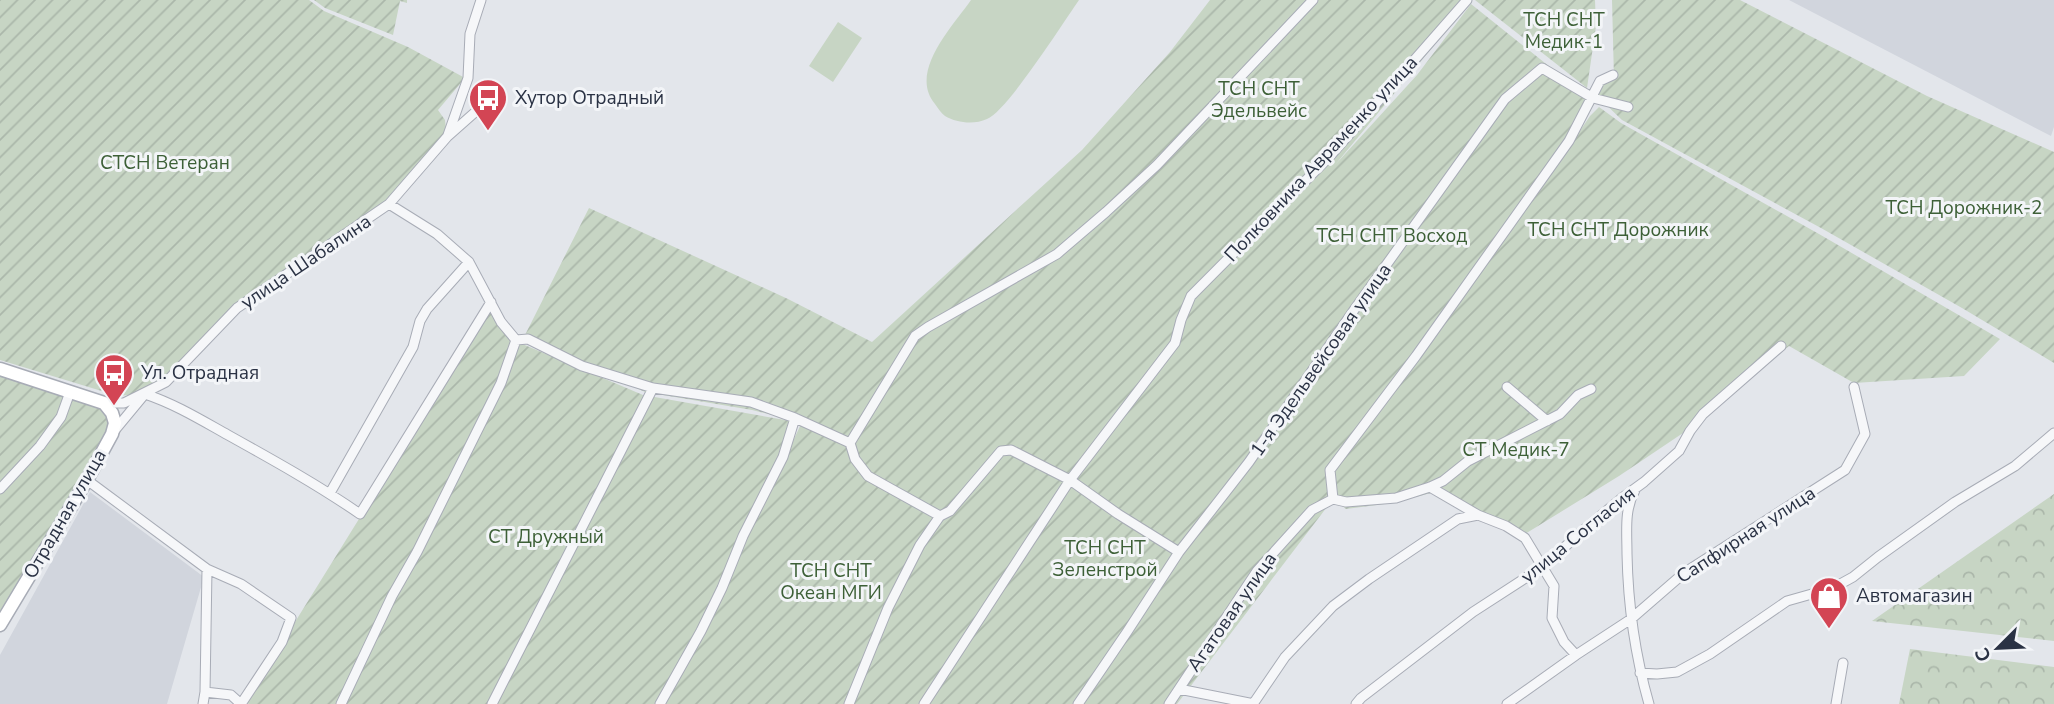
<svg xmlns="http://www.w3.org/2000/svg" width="2054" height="704" font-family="'Nunito Sans',sans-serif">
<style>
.built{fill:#d1d5dd}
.forest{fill:url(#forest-crowns)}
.park{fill:#c7d5c4}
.garden{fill:url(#garden-furrows)}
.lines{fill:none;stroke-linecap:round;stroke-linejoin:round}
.street-casing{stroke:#a8acb6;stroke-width:11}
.secondary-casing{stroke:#a8acb6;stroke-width:15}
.street{stroke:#f6f7f9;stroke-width:9}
.secondary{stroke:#fff;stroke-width:12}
.labels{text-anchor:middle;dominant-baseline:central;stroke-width:6;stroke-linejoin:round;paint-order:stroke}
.park-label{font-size:19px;fill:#3d6037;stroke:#f3f5f8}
.poi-label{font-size:19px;fill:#2a3244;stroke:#f3f5f8;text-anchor:start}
.street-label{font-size:19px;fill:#2a3244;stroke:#f3f5f8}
</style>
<defs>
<pattern id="forest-crowns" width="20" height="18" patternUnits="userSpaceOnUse" patternTransform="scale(1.75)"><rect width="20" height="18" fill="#c7d5c4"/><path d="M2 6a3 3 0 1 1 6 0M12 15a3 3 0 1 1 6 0" fill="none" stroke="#abb7aa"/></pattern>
<pattern id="garden-furrows" width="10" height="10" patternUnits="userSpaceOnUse" patternTransform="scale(1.75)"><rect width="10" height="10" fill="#c7d5c4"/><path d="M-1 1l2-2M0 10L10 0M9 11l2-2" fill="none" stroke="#abb7aa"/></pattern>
</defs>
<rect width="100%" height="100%" fill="#e3e6eb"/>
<!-- built -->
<path class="built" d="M1789,0H2054V127L2051,136Z
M90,492L204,577L167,704H0V655Z"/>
<!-- forest -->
<path class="forest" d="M2054,494V641L1872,621Z
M1910,649L2054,667V704H1899Z"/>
<!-- park -->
<path class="park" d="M971,0H1079C1063,23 1007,111 987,119C974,125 957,123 945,116C941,113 938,108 935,104C908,72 953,26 971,0Z
M838,22L862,38L833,82L809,66Z"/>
<!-- garden -->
<path class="garden" d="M0,0H309L324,11L408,47L465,78L438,110L445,120L447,139L389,207L241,309L147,393L118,396L0,360Z
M314,0H407V3L400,1L393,35L325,8Z
M1210,0H1468L1469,3L1335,165L1417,75L1471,4L1595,103L1402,378L1536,196L1590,116L1599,107L1621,123L1819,234L2000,339L1964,376L1854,383L1789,346L1683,433L1619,476L1525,534L1431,493L1392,503L1346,509L1333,499L1177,704H665L713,617L748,536L802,422L752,410L645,392L524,337L589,208L788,299L872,342L1082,150L1170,52Z
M1475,0H1595L1596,26L1587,88Z
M1612,0H1740L1927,96L2054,152V363L1962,308L1821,228L1622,120L1597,96L1603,82L1614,79Z
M490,308L520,343L643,395L791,421C757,520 706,612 657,704H249L247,703L295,622Z
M0,371L93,399L112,413V434L0,625Z"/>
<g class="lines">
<defs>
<path id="street" d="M448,135L468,78L470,34L481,0
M389,204L437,234L469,262L501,322L516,340L528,339L582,366L653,388L751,402L795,418L850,443L915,336L928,327L1057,254L1106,212L1157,165L1313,0
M1507,387L1547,421
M145,394C175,404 201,420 228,435C273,460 318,485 360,514L491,302
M104,403H124L166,382L237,308L389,204L447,137L482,106
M115,430L144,395
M850,443L855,459L868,476L940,516
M87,480L207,569L205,692L203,704
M1430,487L1478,515L1506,526L1525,538L1554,586L1552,618L1564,642L1576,655
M0,489L40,446L61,417L70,392
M1635,490C1624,510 1627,531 1627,554C1628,605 1635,655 1649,704
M330,493L413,347L420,321L427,309L469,262
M1333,499L1330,470L1416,356L1569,141L1600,81L1613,75
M1333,499L1346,502L1396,498L1430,487L1443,481L1468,461L1560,414L1578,395L1591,389
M207,569L241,584L291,618L282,642L241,704
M1640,673L1657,674L1677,672L1710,654L1787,601L1833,588L1853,577L1878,557L1955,502L2015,466L2054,433
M1179,689L1254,704
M205,692L231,695L241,704
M341,704L392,596L417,552L501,383L516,340
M492,704L653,388
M660,704L701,631L722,588L743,536L783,457L795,418
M849,704L888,608L920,545L940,516L950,511L1001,451L1011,450L1070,480L1118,514L1179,552
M924,704L1070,480L1175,343L1181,320L1191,296L1330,156L1467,0
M1078,704L1127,632L1179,552L1249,462L1354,310L1505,99L1542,68L1593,98L1628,107
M1169,704L1257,571L1312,510L1333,499
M1253,704L1285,657L1333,606L1369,579L1458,519L1478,515
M1356,704L1361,698L1473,612L1544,566L1581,532L1622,498L1644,482L1679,451L1690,431L1703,414L1781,346
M1507,704L1576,655L1631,619L1684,573L1845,470L1865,434L1854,387
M1836,704L1843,663"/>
<path id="secondary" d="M0,369L104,403L112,413L115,423L112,434L87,480L0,625"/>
</defs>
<!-- street casing -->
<use href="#street" class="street-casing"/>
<!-- secondary casing -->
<use href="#secondary" class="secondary-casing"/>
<!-- street -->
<use href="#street" class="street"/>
<!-- secondary -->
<use href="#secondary" class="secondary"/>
</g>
<!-- icons -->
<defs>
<symbol id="bus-pin" viewBox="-11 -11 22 30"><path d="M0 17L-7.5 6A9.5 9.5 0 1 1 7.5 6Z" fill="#d34554" stroke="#f3f5f8"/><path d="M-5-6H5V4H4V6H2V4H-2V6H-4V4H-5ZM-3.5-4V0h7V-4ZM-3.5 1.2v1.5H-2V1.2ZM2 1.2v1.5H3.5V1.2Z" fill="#fff"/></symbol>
<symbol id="shop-pin" viewBox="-11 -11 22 30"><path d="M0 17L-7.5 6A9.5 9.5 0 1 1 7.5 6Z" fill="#d34554" stroke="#f3f5f8"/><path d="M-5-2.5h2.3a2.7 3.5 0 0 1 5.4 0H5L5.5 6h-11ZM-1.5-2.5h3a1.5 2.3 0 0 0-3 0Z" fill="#fff"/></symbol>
</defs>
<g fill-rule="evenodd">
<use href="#bus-pin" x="466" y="76" width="44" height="60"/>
<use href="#bus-pin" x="92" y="351" width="44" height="60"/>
<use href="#shop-pin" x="1807" y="574" width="44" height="60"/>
</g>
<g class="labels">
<!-- park labels -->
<g class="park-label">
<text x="1564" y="20">ТСН СНТ<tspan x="1564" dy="22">Медик-1</tspan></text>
<text x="1259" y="89">ТСН СНТ<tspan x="1259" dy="22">Эдельвейс</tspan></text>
<text x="165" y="163">СТСН Ветеран</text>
<text x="1964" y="208">ТСН Дорожник-2</text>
<text x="1618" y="230">ТСН СНТ Дорожник</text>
<text x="1392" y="236">ТСН СНТ Восход</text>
<text x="1516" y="450">СТ Медик-7</text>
<text x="546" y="537">СТ Дружный</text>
<text x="1105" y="548">ТСН СНТ<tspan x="1105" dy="22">Зеленстрой</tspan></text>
<text x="831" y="571">ТСН СНТ<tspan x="831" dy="22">Океан МГИ</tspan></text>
</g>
<!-- poi labels -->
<g class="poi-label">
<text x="515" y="98">Хутор Отрадный</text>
<text x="141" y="373">Ул. Отрадная</text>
<text x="1856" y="596">Автомагазин</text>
</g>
<!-- street labels -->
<g class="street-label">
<text transform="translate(1321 159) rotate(-47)">Полковника Авраменко улица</text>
<text transform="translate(306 262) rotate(-34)">улица Шабалина</text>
<text transform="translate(1321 360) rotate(-55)">1-я Эдельвейсовая улица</text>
<text transform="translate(65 514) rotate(-60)">Отрадная улица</text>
<text transform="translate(1578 535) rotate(-39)">улица Согласия</text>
<text transform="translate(1746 535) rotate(-33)">Сапфирная улица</text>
<text transform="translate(1232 612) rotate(-55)">Агатовая улица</text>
</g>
</g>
<!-- north arrow -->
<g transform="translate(1998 648) rotate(246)" stroke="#f3f5f8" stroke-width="5" paint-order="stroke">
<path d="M0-5L12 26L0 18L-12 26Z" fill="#2a3244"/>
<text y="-10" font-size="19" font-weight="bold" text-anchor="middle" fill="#2a3244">С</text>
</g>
</svg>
